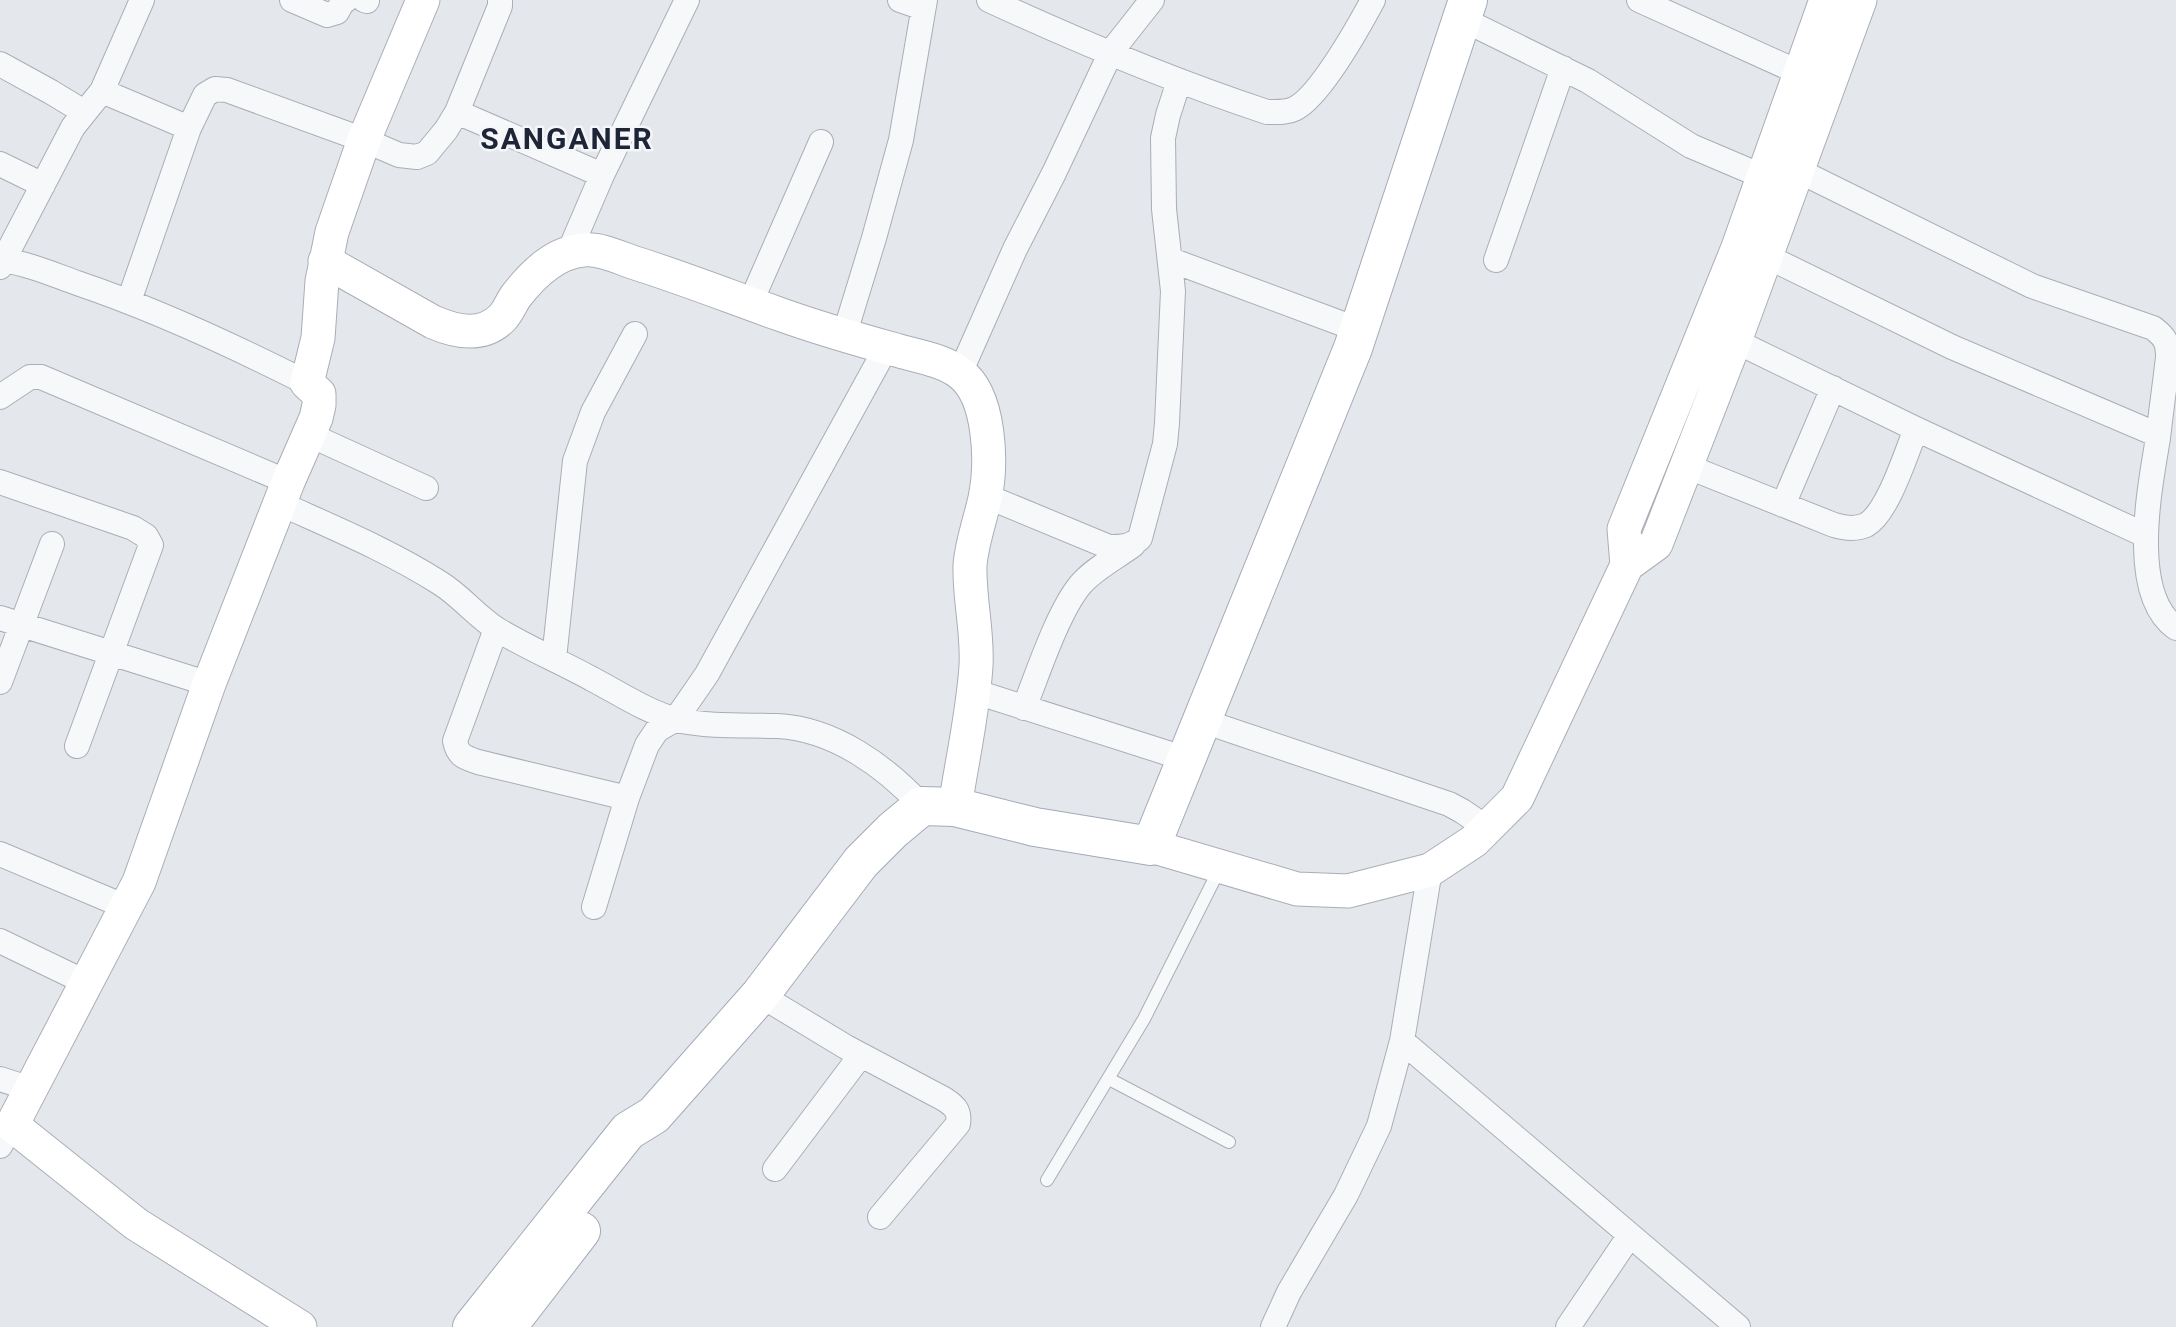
<svg xmlns="http://www.w3.org/2000/svg" width="2176" height="1327" font-family="Roboto,sans-serif">
<style>
.lines{fill:none;stroke-linecap:round;stroke-linejoin:round}
.lane-casing{stroke:#a9aeb7;stroke-width:14}
.street-casing{stroke:#a9aeb7;stroke-width:26}
.secondary-casing{stroke:#a9aeb7;stroke-width:35}
.primary-casing{stroke:#a3abb8;stroke-width:40}
.lane{stroke:#f7f8fa;stroke-width:12}
.street{stroke:#f7f8fa;stroke-width:24}
.secondary{stroke:#fff;stroke-width:33}
.primary{stroke:#fff;stroke-width:38}
.labels{text-anchor:middle;dominant-baseline:central;stroke-width:5;stroke-linejoin:round;paint-order:stroke}
.district-label{font-size:30px;font-weight:bold;letter-spacing:2px;fill:#1d2536;stroke:#f4f6f9}
</style>
<rect width="100%" height="100%" fill="#e4e7ec"/>
<g class="lines">
<defs>
<path id="lane" d="M1109,1079L1229,1142
M1047,1180L1144,1019L1220,868"/>
<path id="street" d="M292,0L327,15L337,12L342,3L346,0
M364,0L367,1
M900,0L923,8
M989,0C1080,42 1173,81 1267,112C1276,112 1286,113 1294,109C1319,98 1359,26 1373,0
M1639,0L1800,73
M1462,19L1588,81L1691,146L1764,177
M0,64L51,92L84,112
M102,91L189,128
M457,112L602,175
M0,164L43,185
M1797,170L2032,286L2153,328C2165,337 2168,342 2168,357C2165,384 2161,411 2158,438C2150,487 2128,594 2176,628
M569,252L602,175L687,0
M1766,256L1952,347L2158,435
M0,260C27,263 52,274 77,283C157,310 232,345 307,383
M1171,260L1359,330
M1496,260L1563,68
M0,267L73,127L102,91L142,0
M129,301L189,128L205,95L215,89L227,90L364,140L399,155L417,157L427,153L446,130L457,112L500,6V0
M750,304L821,142
M844,336L874,238L901,140L925,0
M1735,341L1916,429L2145,535
M960,373L1015,249L1054,173L1111,52L1152,0
M0,397L30,377H41L288,482
M310,435L426,488
M1686,466L1834,525C1844,528 1855,530 1866,525C1888,513 1906,453 1916,429
M0,482L133,528L146,536L151,545L77,746
M986,496L1109,547C1121,547 1131,547 1140,538L1165,444L1167,423L1173,291L1164,209L1163,138L1168,115L1179,81
M279,503C334,528 390,551 440,583C461,596 477,617 498,630C528,648 561,662 592,679C619,693 647,712 677,720C710,727 744,725 778,726C834,729 885,766 922,806
M1783,505L1833,388
M0,618L209,684
M496,629L455,741C458,756 464,757 478,762L627,798
M554,659L575,461L593,412L635,334
M0,682L52,544
M973,691L1186,759
M1024,708C1038,673 1058,611 1081,584C1095,568 1117,557 1133,545
M1203,721L1449,804L1462,811L1487,828
M0,854L126,907
M594,907L627,798L647,745L657,730L676,719L707,674L886,348
M0,941L87,983
M760,995L846,1047L944,1099C955,1106 960,1111 958,1124L880,1217
M1402,1041L1738,1327
M0,1079L31,1089
M0,1146L12,1125
M775,1169L861,1055
M1273,1327L1289,1292L1346,1195L1379,1126L1402,1041L1430,870
M1568,1327L1630,1235"/>
<path id="secondary" d="M325,261L433,322C456,332 482,338 502,318C508,312 511,303 516,296C533,274 555,252 584,250C600,248 620,258 635,263C683,278 731,297 779,314C818,328 856,339 896,350C916,356 943,360 960,373C991,396 992,464 985,498C980,521 972,542 970,565C969,599 978,632 976,666C973,713 962,760 955,807
M1627,565L1624,529L1737,250L1826,0
M1151,846L1297,889L1348,891L1430,870L1474,841L1517,798L1627,565L1656,544L1735,341L1860,0
M300,1327L136,1224L12,1125L139,882L209,684L288,482L316,418L319,405V394L307,383L318,338L322,281L332,232L364,140L423,0"/>
<path id="primary" d="M472,1327L628,1131L654,1115L760,995L861,862L893,830L922,806L955,807L1035,827L1151,846L1353,348L1468,0
M507,1327L581,1231"/>
</defs>
<!-- lane casing -->
<use href="#lane" class="lane-casing"/>
<!-- street casing -->
<use href="#street" class="street-casing"/>
<!-- secondary casing -->
<use href="#secondary" class="secondary-casing"/>
<!-- primary casing -->
<use href="#primary" class="primary-casing"/>
<!-- lane -->
<use href="#lane" class="lane"/>
<!-- street -->
<use href="#street" class="street"/>
<!-- secondary -->
<use href="#secondary" class="secondary"/>
<!-- primary -->
<use href="#primary" class="primary"/>
</g>
<g class="labels">
<!-- district labels -->
<g class="district-label">
<text x="567" y="138">SANGANER</text>
</g>
</g>
</svg>
